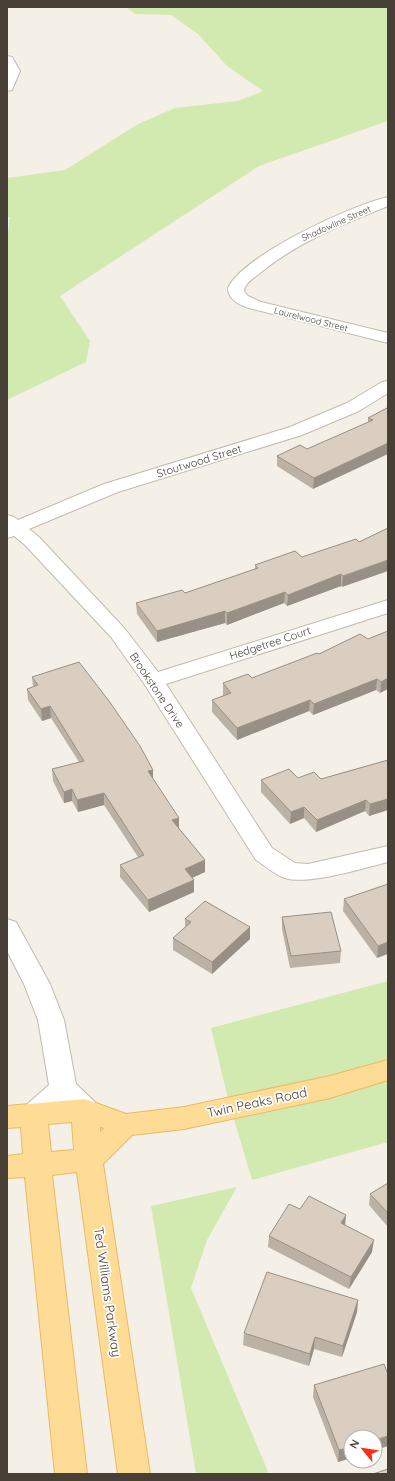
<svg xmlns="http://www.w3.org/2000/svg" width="395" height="1481" font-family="Quicksand,sans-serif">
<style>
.green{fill:#d2eaaf}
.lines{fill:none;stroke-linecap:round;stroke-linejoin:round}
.minor-casing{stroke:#c3baac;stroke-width:2}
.major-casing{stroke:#e8ba61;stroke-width:2}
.minor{fill:#fff;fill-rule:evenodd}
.major{fill:#ffdc96;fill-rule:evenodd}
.wall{fill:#bbb1a4}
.shaded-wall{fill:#989086}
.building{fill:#d9cebf;stroke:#989086}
.labels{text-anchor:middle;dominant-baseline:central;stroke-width:3.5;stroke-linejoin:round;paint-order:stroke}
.far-street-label{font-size:9px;fill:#484036;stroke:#fff}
.street-label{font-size:11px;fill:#484036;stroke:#fff}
.near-street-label{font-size:13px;fill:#484036;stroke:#fff}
</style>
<rect width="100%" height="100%" fill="#f4f0e7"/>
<!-- green -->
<path class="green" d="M126,7H388V121L259,166L60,296L90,341L86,362L7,400V241L10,217H7V178L65,170L138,124L175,108L238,101L263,91L227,66L198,34L171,15L135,14Z
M388,981V1142L252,1180L228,1099L211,1028Z
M237,1187L207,1240L191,1288L269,1474H196L151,1206Z"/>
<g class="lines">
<defs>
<path id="minor" d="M7,56L12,57L20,71L12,90L7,91Z
M388,197V206C343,224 298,242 260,273C254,278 245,283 244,291L248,296L261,302L388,333V343L249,308C240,305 228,300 228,288C243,255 352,205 388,197Z
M388,381V393L359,411L302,435L118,492L29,529L39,537L125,629L158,672L388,600V613L166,684L272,848L295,863L308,864L388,846V862C363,868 304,887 282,877C273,873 264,865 256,860L145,685L111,637L25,545L14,536L7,538V515L14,517L18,520L104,484L290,427L347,403L382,382Z
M7,919L16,922L50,984L64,1020L76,1084L95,1102L98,1110L95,1118C78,1123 74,1116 63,1105L44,1123L34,1126L24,1123L20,1115L24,1107L49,1085L38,1020L24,984L7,951Z"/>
<path id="major" d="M388,1060V1080L330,1098L184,1129L132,1135L103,1164L150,1474H118L77,1172L52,1175L87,1474H55L25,1177L7,1178V1156L23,1154L21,1127L7,1128V1106L85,1099L126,1114L184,1107L330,1076ZM72,1122L74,1150L51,1152L48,1124ZM100,1127L104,1128L100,1132Z"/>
</defs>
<!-- minor casing -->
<use href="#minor" class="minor-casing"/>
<!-- major casing -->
<use href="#major" class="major-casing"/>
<!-- minor -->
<use href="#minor" class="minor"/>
<!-- major -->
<use href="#major" class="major"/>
</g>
<!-- wall -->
<path class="wall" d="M387,408L313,489L277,466V456L307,449L368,423V418Z
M356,539L342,587L341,586L287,606L284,603L227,625L225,623L157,642L137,614L136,603L185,593L255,569V565L302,557Z
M388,631L380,693L376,690L313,715L309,711L237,740L212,712V700L223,696V683L252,678L319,654L368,639Z
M32,677L153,770V779L179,829L205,860V872L192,878L194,880V892L149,912L120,877V865L138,857L104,805L78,812L72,801L64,803L53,781L52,769L79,762L51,718L42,721L28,700L27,689L33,687Z
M388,760V810L369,816L365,811L316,832L304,818L290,824L261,792V780L298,778L321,779Z
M388,884L377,958L343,911L344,899Z
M282,917L341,951L340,963L290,968L282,929Z
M185,919L250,927V939L212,974L173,950V938L185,927Z
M388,1183V1227L369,1205L370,1194Z
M300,1209L345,1226L372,1252L349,1289L268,1247L269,1236Z
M358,1300L357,1312L342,1357L314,1349L309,1366L243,1345L244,1333Z
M314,1385L388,1446L375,1450V1437H351V1458L338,1462L313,1397Z"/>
<!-- shaded-wall -->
<path class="shaded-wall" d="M388,443V454L313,489L314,478Z
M388,560V571L342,587L343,576Z
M341,574V586L287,606L288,595Z
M285,592L284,603L227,625V613Z
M225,611V623L157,642V631Z
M388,678V689L380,693L381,682Z
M377,679L376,690L313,715L314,704Z
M310,700L309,711L237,740V728Z
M50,706L51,718L42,721L41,709Z
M153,770V782L148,771Z
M72,789V801L64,803V792Z
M104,793V805L78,812L77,800Z
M388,799V810L369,816L370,804Z
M366,800L365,811L316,832L317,820Z
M304,807V818L290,824L291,812Z
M179,818V829L172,820Z
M205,860V872L185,881V869Z
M194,880V892L149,912L148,900Z
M250,927V939L212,974V962Z
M388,942V954L377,958L378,946Z
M346,1215L345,1227L341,1223Z
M374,1240L372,1252L349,1289L351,1277Z
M358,1300L357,1312L342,1357L343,1346Z
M315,1337L314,1349L309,1366L310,1354Z
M388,1436V1446L375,1450V1440Z
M351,1447V1458L338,1462L339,1450Z"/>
<!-- building -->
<path class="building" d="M387,408H388V443L314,478L277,456L300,445L307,449L373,420L368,418Z
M388,528V560L343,576L341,574L288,595L285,592L227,613L225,611L157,631L136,603L182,590L185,593L258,568L255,565L295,551L302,557L356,539L359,542Z
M388,631V678L381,682L377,679L314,704L310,700L237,728L212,700L231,693L223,683L248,674L252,678L317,653L319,654L360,634L368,639Z
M79,662L109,701L140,746L153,770L148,771L179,818L172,820L205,860L185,869L194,880L148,900L120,865L144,855L104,793L77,800L72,789L64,792L52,769L84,761L50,706L41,709L27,689L38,685L32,677Z
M388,760V799L370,804L366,800L317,820L304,807L291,812L261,780L289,769L298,778L314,772L321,779Z
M388,884V942L378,946L344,899Z
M205,901L250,927L212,962L173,938L191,922L185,919Z
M331,912L341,951L291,956L282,917Z
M388,1183V1213L370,1194Z
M309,1196L346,1215L341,1223L374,1240L351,1277L269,1236L289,1204L300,1209Z
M267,1272L358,1300L343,1346L315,1337L310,1354L244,1333Z
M384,1364L388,1374V1436L375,1440V1437H351V1447L339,1450L314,1385Z
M388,1469V1474H373Z"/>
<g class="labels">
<!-- far-street labels -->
<g class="far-street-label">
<text transform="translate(336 223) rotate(-24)">Shadowline Street</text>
<text transform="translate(311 319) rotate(14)">Laurelwood Street</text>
</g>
<!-- street labels -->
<g class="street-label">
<text transform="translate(199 461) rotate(-17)">Stoutwood Street</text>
<text transform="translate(270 643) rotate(-18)">Hedgetree Court</text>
<text transform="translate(157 690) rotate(56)">Brookstone Drive</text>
</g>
<!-- near-street labels -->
<g class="near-street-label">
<text transform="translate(257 1102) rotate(-12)">Twin Peaks Road</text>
<text transform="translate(108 1292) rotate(82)">Ted Williams Parkway</text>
</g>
</g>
<!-- border -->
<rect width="395" height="1481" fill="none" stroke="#484036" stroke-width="16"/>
<!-- north arrow -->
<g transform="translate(363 1449) rotate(300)"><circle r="19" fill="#ffffff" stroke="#b6b3af"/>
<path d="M0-3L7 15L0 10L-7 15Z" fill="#ff2c14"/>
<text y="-6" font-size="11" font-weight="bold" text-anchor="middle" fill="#484036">N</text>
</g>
</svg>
